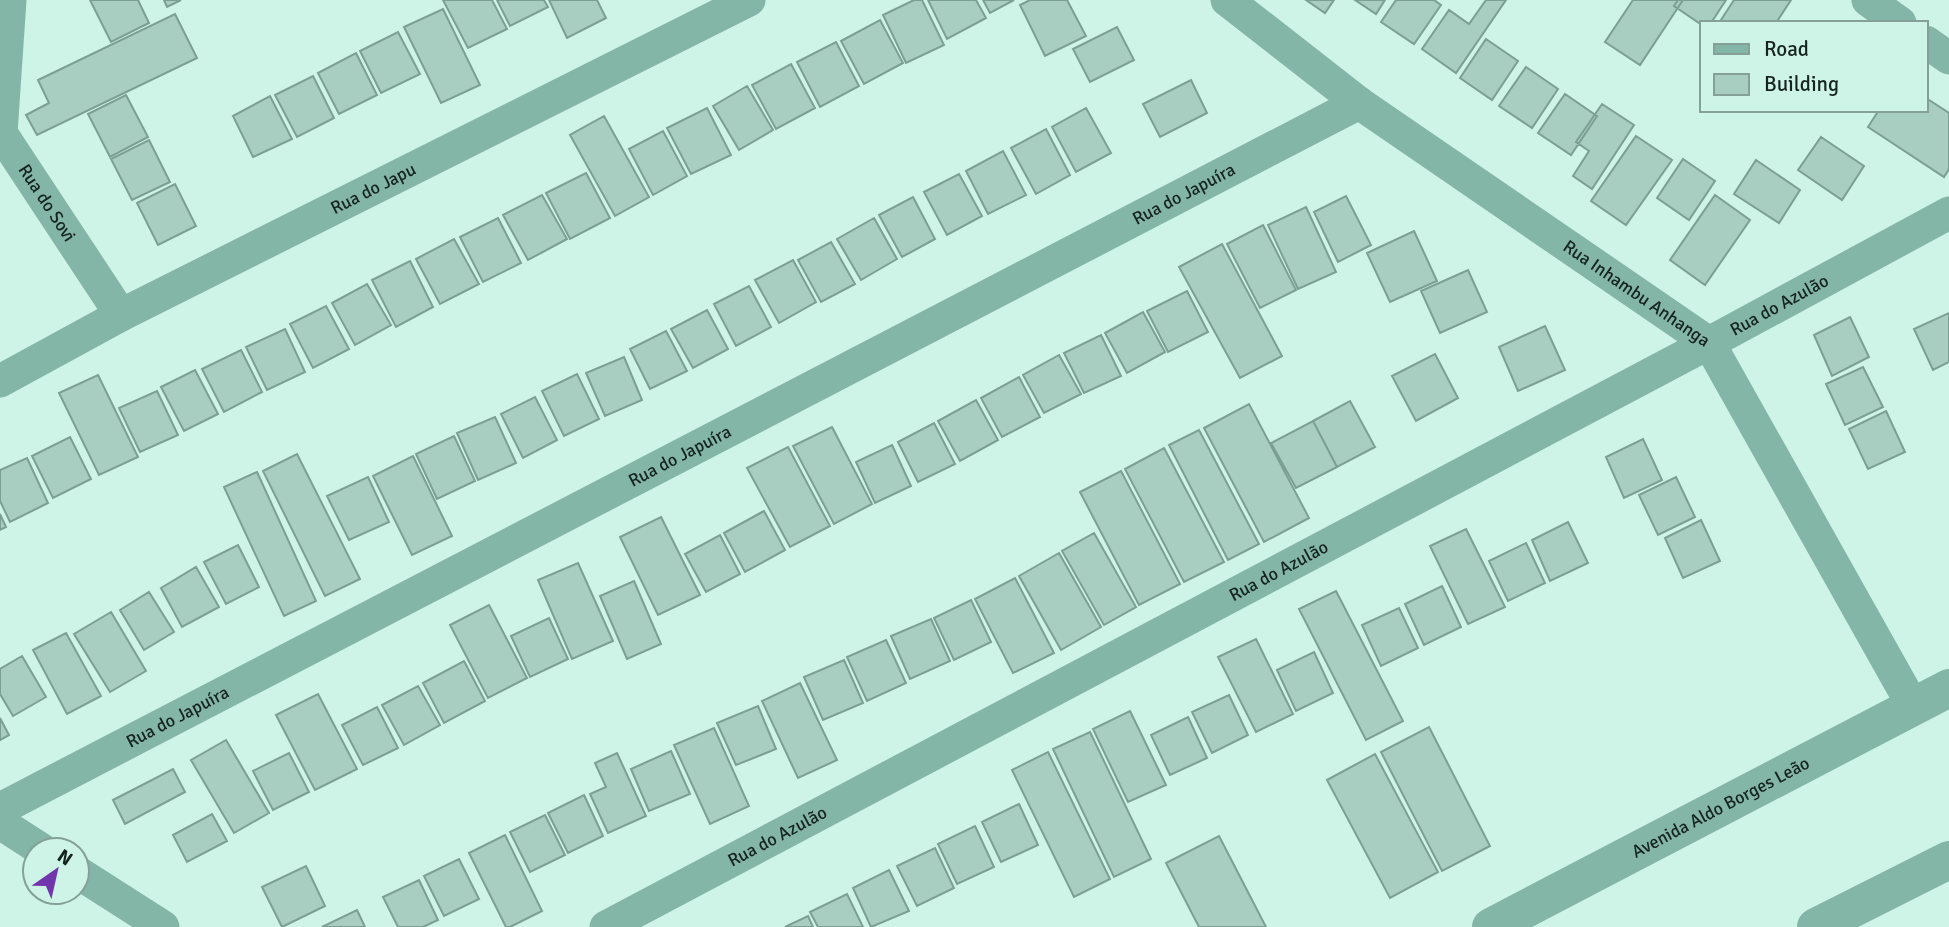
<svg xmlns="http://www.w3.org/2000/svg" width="1949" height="927" font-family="Signika,sans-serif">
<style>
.building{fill:#a8cdc1;stroke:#7c9f94;stroke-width:2}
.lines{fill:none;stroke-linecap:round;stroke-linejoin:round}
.minor{stroke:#84b6a7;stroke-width:33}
.tertiary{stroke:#84b6a7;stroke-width:38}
.labels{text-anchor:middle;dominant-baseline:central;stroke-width:5;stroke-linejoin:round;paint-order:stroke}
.street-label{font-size:18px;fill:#162420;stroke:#cef3e7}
</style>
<rect width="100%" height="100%" fill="#cef3e7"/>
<!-- building -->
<path class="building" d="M90,0H138L149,23L111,42Z
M164,0H181L167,7Z
M443,0H492L507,29L468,48Z
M497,0H544L548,7L510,26Z
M549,0H597L606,18L567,38Z
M914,0H922L944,45L906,63L883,15Z
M928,0H976L986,18L947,39Z
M983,0H1014L990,13Z
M1030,0H1067L1086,36L1045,56L1020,5Z
M1306,0H1334L1325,13Z
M1355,0H1385L1376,14Z
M1396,0H1434L1441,5L1414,44L1381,22Z
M1486,0H1506L1456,73L1422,49L1449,10L1469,24Z
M1633,0H1683L1640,65L1605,42Z
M1678,0H1726L1711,23H1702V25L1674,6Z
M1734,0H1791L1776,23H1719Z
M443,9L480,85L441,103L404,27Z
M175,14L197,58L37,135L26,115L49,103L38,80Z
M880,20L903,63L864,84L841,41Z
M1117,27L1134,60L1090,82L1073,49Z
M398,32L420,74L381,93L360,51Z
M1486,39L1518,61L1492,100L1460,78Z
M836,42L859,86L820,107L797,62Z
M356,53L377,95L339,114L318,73Z
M791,64L815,108L776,129L752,85Z
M1526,67L1558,89L1532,128L1499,106Z
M313,76L334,118L297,137L275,95Z
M1191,80L1207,113L1160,137L1143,104Z
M747,86L773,130L739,150L713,106Z
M1565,94L1597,116L1571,155L1538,133Z
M126,95L148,137L110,157L88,114Z
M270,96L292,139L253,157L233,116Z
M1926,98L1949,113V169L1944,177L1868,127L1879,110H1926Z
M1602,104L1634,125L1592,189L1573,176L1589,151L1576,142Z
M707,108L731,155L691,174L667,128Z
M1086,108L1111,153L1076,172L1052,127Z
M604,116L649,197L615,216L570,135Z
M1046,129L1070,175L1036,194L1011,148Z
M663,131L687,176L653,195L629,149Z
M1636,136L1672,160L1626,225L1591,201Z
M1821,137L1864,166L1842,200L1798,170Z
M149,140L170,182L132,200L111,159Z
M1003,151L1026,195L988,214L966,171Z
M1683,159L1715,181L1689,220L1657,198Z
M1756,160L1800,190L1779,223L1734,194Z
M586,173L610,218L570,239L546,193Z
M959,174L982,216L947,235L924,192Z
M175,184L196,226L158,245L137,203Z
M542,195L567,239L528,260L503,215Z
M1715,195L1750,220L1705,285L1670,260Z
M1346,196L1371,245L1338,262L1314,212Z
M913,197L935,239L902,257L879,215Z
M1306,207L1336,272L1298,289L1268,225Z
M498,218L521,263L483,282L460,237Z
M874,218L897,259L861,280L837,239Z
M1263,225L1296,290L1260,308L1227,244Z
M1414,231L1437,281L1390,302L1367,253Z
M454,239L479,284L440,304L416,259Z
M831,242L855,284L821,302L798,260Z
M1222,244L1282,356L1240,378L1179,267Z
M793,260L816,302L779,323L755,280Z
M410,261L433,307L396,327L372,280Z
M1468,270L1487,312L1440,333L1421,291Z
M367,284L391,325L355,345L332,303Z
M749,286L771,327L736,346L714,304Z
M1187,291L1208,332L1168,352L1147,311Z
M326,306L349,349L313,368L290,324Z
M707,310L728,349L693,368L671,329Z
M1143,312L1165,352L1127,373L1105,333Z
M1949,313V362L1933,370L1914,329Z
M1850,317L1869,357L1832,376L1814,335Z
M1545,326L1565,370L1518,391L1499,347Z
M285,329L305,372L267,390L246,347Z
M666,331L687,371L650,389L630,349Z
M1101,335L1121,376L1084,393L1064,353Z
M241,350L262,392L224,412L202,369Z
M1435,354L1458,398L1416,421L1392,376Z
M1059,355L1081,394L1044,413L1023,375Z
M624,357L642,400L605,416L586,373Z
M1863,367L1883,407L1845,425L1826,384Z
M195,370L218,414L184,431L161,387Z
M577,374L599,419L564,436L542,391Z
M98,375L138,457L99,475L59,393Z
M1019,377L1040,417L1002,437L981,398Z
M157,391L178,435L140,452L119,408Z
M535,397L557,440L523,458L501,414Z
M976,400L998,440L960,461L938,421Z
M1350,401L1375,447L1337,467L1313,421Z
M1249,404L1309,518L1264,542L1204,428Z
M1886,411L1905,452L1868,469L1849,429Z
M495,417L516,463L478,480L457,433Z
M1313,421L1337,467L1296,488L1271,443Z
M934,423L955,464L918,482L898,442Z
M832,427L872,504L834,524L793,446Z
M1199,430L1259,544L1228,560L1169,445Z
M454,436L475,481L437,499L416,454Z
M70,437L91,479L53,498L32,456Z
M1643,439L1662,480L1624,498L1606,457Z
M892,445L911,486L875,503L856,462Z
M788,447L830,526L790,547L747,468Z
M1164,448L1224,562L1184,582L1125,469Z
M297,454L360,579L325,596L263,471Z
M413,456L452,536L412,555L373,476Z
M27,458L48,503L10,522L0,501V470Z
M1121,471L1180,584L1139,605L1080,492Z
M257,472L316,601L284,616L224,487Z
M368,477L389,522L349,540L327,496Z
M1676,477L1695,517L1658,535L1639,495Z
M764,511L785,550L745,572L724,533Z
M0,514L6,527L0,530Z
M661,517L700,595L658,615L620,537Z
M1701,520L1720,561L1683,578L1665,538Z
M1568,522L1588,563L1550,581L1532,540Z
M1466,529L1505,607L1468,624L1430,546Z
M1094,533L1136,607L1104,625L1062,551Z
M720,535L740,574L706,592L685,554Z
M1526,543L1545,583L1508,601L1489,561Z
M238,545L259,587L226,604L204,562Z
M1059,553L1101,627L1061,650L1019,576Z
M578,563L613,641L572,659L538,580Z
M196,567L219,607L182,627L161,588Z
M1015,578L1054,653L1013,673L975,599Z
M634,581L661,644L627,659L600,596Z
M1442,586L1461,627L1424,645L1405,604Z
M1336,591L1403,721L1366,740L1299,609Z
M149,592L174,632L144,650L120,610Z
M971,600L991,642L954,660L934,618Z
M489,605L527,678L488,698L450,625Z
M1399,608L1418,648L1381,666L1362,625Z
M111,612L146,671L110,692L74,634Z
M549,618L568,659L530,677L511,636Z
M931,619L950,661L910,679L891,636Z
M66,633L101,696L67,714L33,650Z
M1256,639L1293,714L1256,732L1218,657Z
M886,640L906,683L867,701L847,657Z
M1314,652L1333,693L1296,711L1277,670Z
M22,656L46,697L13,716L0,694V669Z
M844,660L863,703L823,720L804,677Z
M464,661L485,701L444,723L423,683Z
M800,683L837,760L798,778L762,701Z
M418,686L440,725L404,745L382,705Z
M318,694L357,769L315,790L276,715Z
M1229,695L1248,735L1212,753L1192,712Z
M758,706L776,749L736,765L717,723Z
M377,707L398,748L363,765L342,725Z
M1130,711L1166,785L1128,802L1093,729Z
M1188,717L1207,758L1170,775L1151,735Z
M0,718L9,735L0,740Z
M1429,727L1490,846L1442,871L1381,752Z
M714,728L749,806L710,824L674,745Z
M1090,732L1151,859L1114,877L1053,749Z
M226,740L269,813L234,833L191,760Z
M671,751L690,794L649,811L631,769Z
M1048,752L1110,879L1074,897L1012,770Z
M289,753L309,792L273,810L253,771Z
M617,753L646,816L608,833L590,794L606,787L595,763Z
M1375,754L1438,872L1390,898L1327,780Z
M173,769L185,792L125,824L113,800Z
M584,795L603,836L568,853L548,813Z
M1019,804L1038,845L1001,862L982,822Z
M212,814L227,841L187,862L173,835Z
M545,815L565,855L530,872L510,832Z
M975,826L994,867L957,884L938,844Z
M505,835L542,911L510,927H506L469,853Z
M1219,836L1266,927H1199L1166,863Z
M935,848L954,888L917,906L897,866Z
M459,859L479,899L444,916L424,876Z
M306,866L325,906L282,927L262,887Z
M889,870L909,911L871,927L853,888Z
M419,880L438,920L423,927H398L383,897Z
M847,894L863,927H818L810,912Z
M357,910L365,927H322Z
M808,916L813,927H785Z"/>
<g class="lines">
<!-- minor -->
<g class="minor">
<path id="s1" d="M10,0L1,133L121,315"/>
<path id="s2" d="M1227,0L1359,103L1709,343L1913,706"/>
<path d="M1868,0L1900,23"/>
<path d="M1926,42L1949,58"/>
<path id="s3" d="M0,381L121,315L749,0"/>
<path id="s4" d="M0,809L1359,103"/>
<path d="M0,823L42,850"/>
<path d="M77,872L163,927"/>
<path id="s5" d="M606,927L1709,343L1949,213"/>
</g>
<!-- tertiary -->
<g class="tertiary">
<path id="s6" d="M1491,927L1949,688"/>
<path d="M1816,927L1949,860"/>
</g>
</g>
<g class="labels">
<!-- street labels -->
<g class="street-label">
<text stroke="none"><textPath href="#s3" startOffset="420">Rua do Japu</textPath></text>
<text stroke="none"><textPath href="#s4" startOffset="1334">Rua do Japuíra</textPath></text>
<text stroke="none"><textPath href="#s1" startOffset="217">Rua do Sovi</textPath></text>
<text stroke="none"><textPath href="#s2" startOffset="504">Rua Inhambu Anhanga</textPath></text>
<text stroke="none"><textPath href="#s5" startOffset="1328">Rua do Azulão</textPath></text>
<text stroke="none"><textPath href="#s4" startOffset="766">Rua do Japuíra</textPath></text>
<text stroke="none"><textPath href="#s5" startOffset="761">Rua do Azulão</textPath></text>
<text stroke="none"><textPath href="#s4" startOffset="200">Rua do Japuíra</textPath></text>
<text stroke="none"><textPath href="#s6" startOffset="259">Avenida Aldo Borges Leão</textPath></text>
<text stroke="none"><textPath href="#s5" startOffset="194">Rua do Azulão</textPath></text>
</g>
</g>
<!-- legend -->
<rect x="1700" y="21" width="228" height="91" fill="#cef3e7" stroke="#84a097" stroke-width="2"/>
<rect x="1714" y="44" width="35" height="10" fill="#84b6a7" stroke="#84a097" stroke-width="2"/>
<text x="1764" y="56" font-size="21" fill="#162420">Road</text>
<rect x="1714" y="74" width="35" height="21" fill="#a8cdc1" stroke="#84a097" stroke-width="2"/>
<text x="1764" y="91" font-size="21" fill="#162420">Building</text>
<!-- north arrow -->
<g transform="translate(56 871) rotate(34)"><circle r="33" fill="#cef3e7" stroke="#84a097" stroke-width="2"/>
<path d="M0-5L12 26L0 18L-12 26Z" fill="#7236ac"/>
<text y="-10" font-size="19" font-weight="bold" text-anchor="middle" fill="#162420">N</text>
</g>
</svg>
